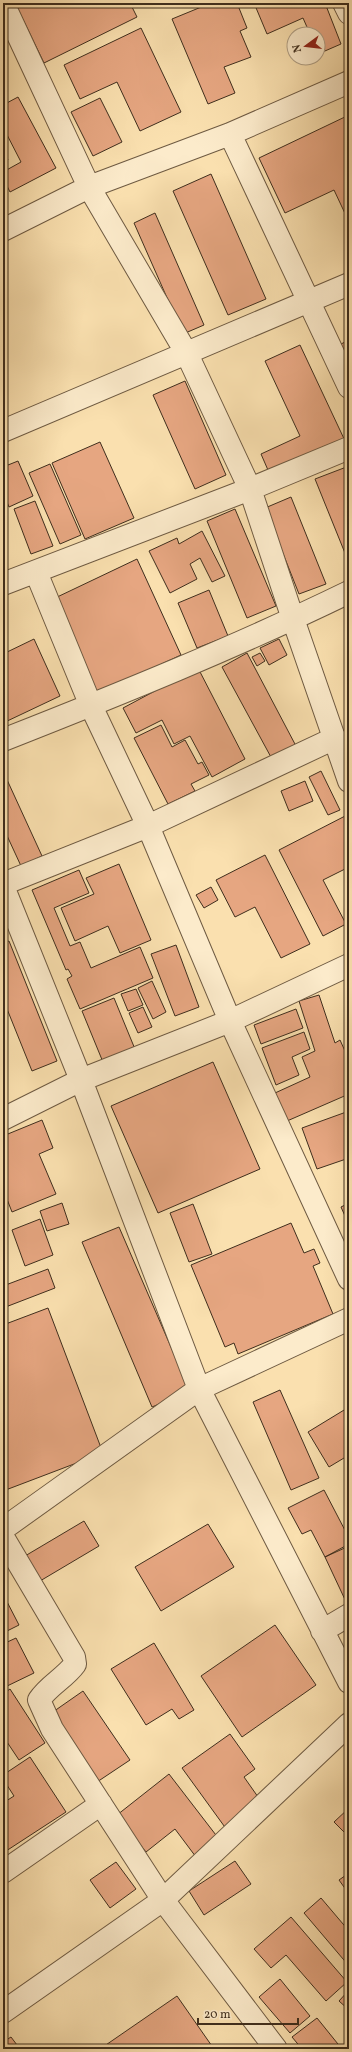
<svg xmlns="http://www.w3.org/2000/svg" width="352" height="2052" font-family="Vollkorn,serif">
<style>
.building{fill:#e6a681;stroke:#3f2e1d}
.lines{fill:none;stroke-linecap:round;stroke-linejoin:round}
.minor-casing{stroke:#6e5a42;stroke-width:24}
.minor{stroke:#fcebcb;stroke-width:22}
</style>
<rect width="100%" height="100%" fill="#fae0af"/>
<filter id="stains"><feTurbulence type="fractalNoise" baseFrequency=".005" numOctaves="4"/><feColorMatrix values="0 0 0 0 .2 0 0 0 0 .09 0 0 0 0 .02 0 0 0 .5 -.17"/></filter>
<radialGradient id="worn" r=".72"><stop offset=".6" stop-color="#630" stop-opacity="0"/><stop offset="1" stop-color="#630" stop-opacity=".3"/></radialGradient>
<!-- building -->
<path class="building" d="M15,3H130L137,17L44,63Z
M211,3H237L247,28L240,31L251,57L224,67L235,93L208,104L172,19Z
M254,3H325L341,44L318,54V34H310L303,18L267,34Z
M141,28L181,112L140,131L117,82L80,99L64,65Z
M18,97L56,168L10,192L3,178V172L21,162L3,127V105Z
M100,98L122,142L93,156L71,112Z
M349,115V222L334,190L285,213L259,158Z
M3,150L8,160L3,162Z
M211,174L266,299L228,315L173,191Z
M155,213L204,325L183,334L134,223Z
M349,340V370L337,346Z
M300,345L346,443L271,477L261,454L300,436L265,361Z
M185,381L226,475L195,489L153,395Z
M100,442L134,518L85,539L52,463Z
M18,461L33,496L9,507L3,492V467Z
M50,464L81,535L60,544L29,473Z
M349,466V563L315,479Z
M291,497L326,584L299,594L265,508Z
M35,501L53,546L31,554L14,509Z
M235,509L276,606L247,618L207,521Z
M202,531L225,576L212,582L200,558L190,564L197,579L170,593L149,551L177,538L179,544Z
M137,559L181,655L97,694L53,599Z
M209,590L228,636L197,648L178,603Z
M34,639L60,696L3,723V654Z
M279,639L287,655L269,665L260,648Z
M247,653L296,746L272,759L222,667Z
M260,653L265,661L257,666L252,657Z
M198,668L245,759L212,777L190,736L174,744L162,720L136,733L123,708Z
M161,725L172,747L185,740L198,764L202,762L209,775L191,784L195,791L168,804L134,738Z
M3,771L42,856L21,866L3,827Z
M321,771L340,810L328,815L309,777Z
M305,781L313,801L289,811L281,791Z
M349,814V867L323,880L346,924L323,936L279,850Z
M265,855L310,944L281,958L255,907L235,917L216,880Z
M119,864L151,940L120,953L108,926L75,941L61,908L94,894L86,878Z
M79,870L89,893L54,908L70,946L80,942L91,968L140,947L153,978L80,1009L67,979L72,976L68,969L66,970L32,890Z
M211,887L218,900L204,908L196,895Z
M9,941L57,1061L32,1071L3,999V943Z
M176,945L199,1007L175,1016L151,954Z
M152,981L166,1012L153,1019L138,988Z
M136,989L143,1005L128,1011L121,994Z
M319,995L335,1043L340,1040L349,1060V1094L287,1121L275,1093L310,1077L302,1057L315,1051L299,1001Z
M114,998L137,1054L105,1067L82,1011Z
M143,1007L152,1027L138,1033L129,1013Z
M296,1009L303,1028L261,1044L254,1025Z
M304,1032L310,1049L292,1057L299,1075L276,1085L262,1048Z
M213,1062L260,1169L158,1213L111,1106Z
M349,1111V1158L317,1169L302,1128Z
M42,1120L53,1148L39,1154L56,1194L12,1212L3,1189V1136Z
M62,1203L69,1224L47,1231L40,1211Z
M349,1203V1225L341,1207Z
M193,1204L212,1254L189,1262L170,1213Z
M40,1219L53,1255L25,1266L12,1230Z
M291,1223L304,1253L314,1249L320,1263L313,1266L333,1314L238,1354L234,1343L225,1347L191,1265Z
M119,1227L190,1391L152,1407L82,1242Z
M48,1269L55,1288L3,1308V1286Z
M48,1308L103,1453L3,1491V1325Z
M280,1390L319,1478L291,1490L253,1402Z
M349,1407V1455L329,1467L308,1432Z
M324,1490L349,1538V1544L325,1557L311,1530L302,1534L288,1508Z
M84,1521L99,1546L40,1581L25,1556Z
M208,1524L234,1567L161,1611L135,1567Z
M349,1546V1606H348L325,1557Z
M3,1594L19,1625L3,1633Z
M275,1625L316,1685L242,1737L201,1676Z
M16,1638L34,1673L3,1688V1644Z
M154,1643L194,1710L179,1719L172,1709L146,1725L111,1669Z
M10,1689L45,1743L19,1760L3,1736V1694Z
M83,1691L130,1760L97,1782L50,1714Z
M230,1734L255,1769L244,1777L263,1804L227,1830L182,1768Z
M30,1757L66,1812L3,1853V1803L14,1796L3,1779V1775Z
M169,1774L219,1839L196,1857L175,1829L146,1852L117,1815Z
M349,1808V1837L334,1822Z
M235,1861L251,1884L204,1915L189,1891Z
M116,1862L136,1889L110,1908L90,1880Z
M349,1873V1894L339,1880Z
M321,1898L349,1931V1966L304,1913Z
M291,1917L347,1982L326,2001L286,1955L271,1968L254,1949Z
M280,1979L310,2016L290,2033L259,1997Z
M349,1990V2010L339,2001Z
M177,1996L214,2049H100Z
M317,2018L342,2049H302L292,2037Z
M11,2037L20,2049H3V2042Z"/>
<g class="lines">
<defs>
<path id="minor" d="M3,3L89,187L187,354L250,489L293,619L349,781
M344,3L349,13
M230,134L349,387
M3,230L89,187L230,134L349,82
M3,431L349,284
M36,572L91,706L148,826L230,1021L349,1279
M3,584L250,489L349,448
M3,740C120,694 236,647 349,592
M3,884L148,826L335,738
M3,886L81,1080L199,1389L349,1682
M3,1119L81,1080L230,1021L349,965
M3,1529L199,1389L349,1319
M3,1537L74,1657L75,1664C65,1678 49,1685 39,1700L52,1729L163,1900L276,2049
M322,1631L349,1615
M3,1872L101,1804
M3,2012L163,1900L349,1724"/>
</defs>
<!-- minor casing -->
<use href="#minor" class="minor-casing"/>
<!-- minor -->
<use href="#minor" class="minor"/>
</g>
<!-- margin -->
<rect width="352" height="2052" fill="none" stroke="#fae0af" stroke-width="16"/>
<rect x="4" y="4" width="344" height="2044" fill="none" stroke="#3f2e1d" stroke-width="2"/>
<rect x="8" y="8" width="336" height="2036" fill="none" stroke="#3f2e1d"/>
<!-- north arrow -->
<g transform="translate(306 46) rotate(255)"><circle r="19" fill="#fcebcb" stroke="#b09f85"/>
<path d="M0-3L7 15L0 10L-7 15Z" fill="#8f2418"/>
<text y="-6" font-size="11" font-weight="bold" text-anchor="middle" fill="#3f2e1d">N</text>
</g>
<!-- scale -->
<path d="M198 2018v6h100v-6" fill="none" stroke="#3f2e1d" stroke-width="2"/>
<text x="204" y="2018" font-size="12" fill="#3f2e1d" stroke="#fcebcb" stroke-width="3" paint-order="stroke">20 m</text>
<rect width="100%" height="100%" filter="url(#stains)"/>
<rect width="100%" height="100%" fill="url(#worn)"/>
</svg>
